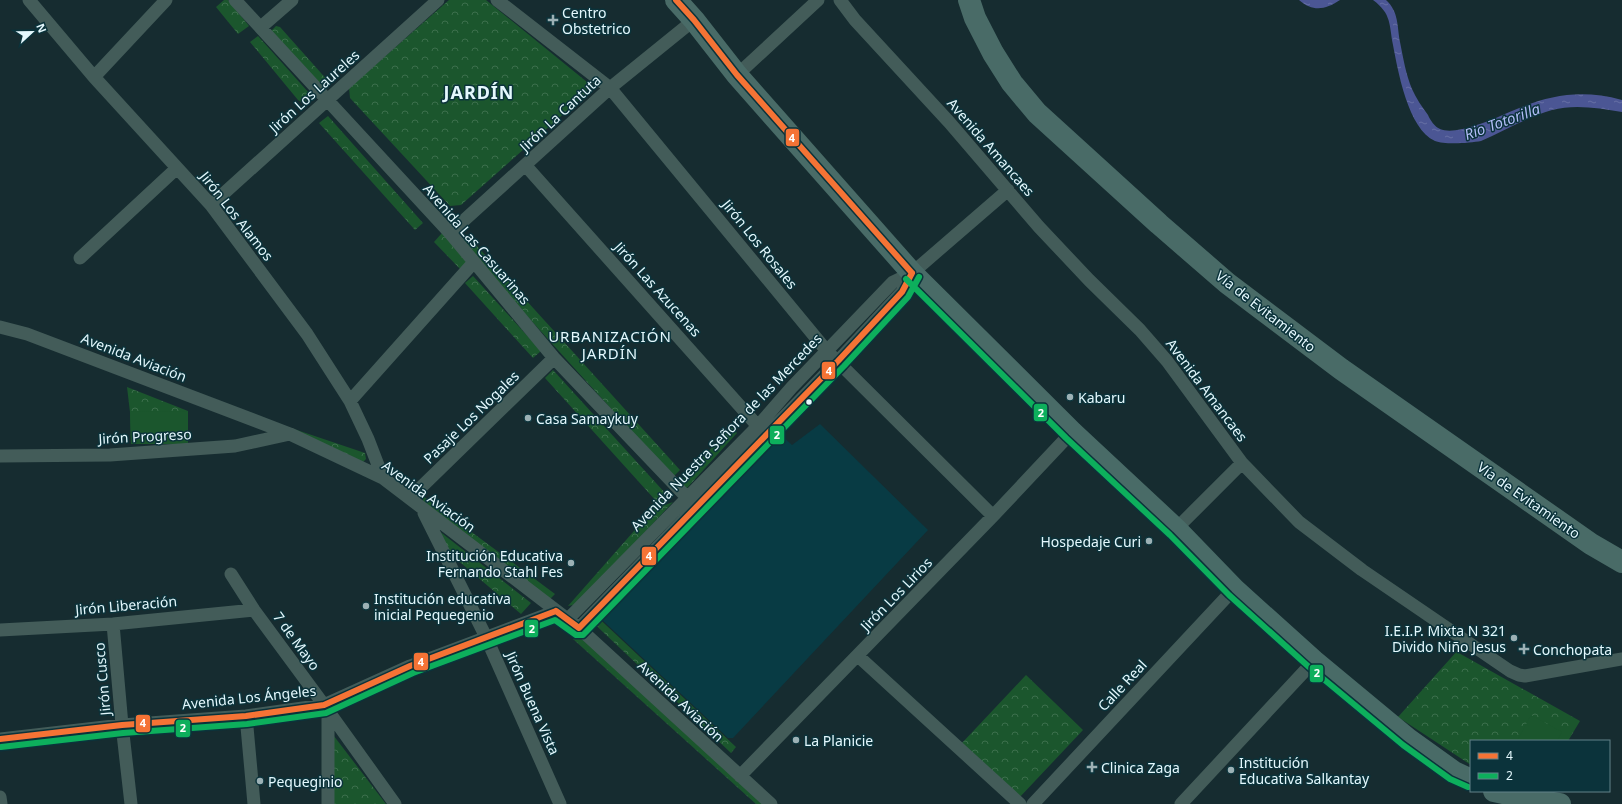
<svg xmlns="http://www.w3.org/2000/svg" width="1622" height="804" font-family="'Noto Sans',sans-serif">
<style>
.built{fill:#083b44}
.park{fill:url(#park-crowns)}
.garden{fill:#1b562d}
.water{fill:url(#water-ripples)}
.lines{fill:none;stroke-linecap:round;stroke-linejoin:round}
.street{stroke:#435c59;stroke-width:13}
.highway{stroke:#496b67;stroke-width:22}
.bus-1-casing{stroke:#0b333b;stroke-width:9}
.bus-2-casing{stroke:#0b333b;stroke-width:9}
.bus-1{stroke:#f57335;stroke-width:6}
.bus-2{stroke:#0daf5c;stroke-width:6}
.poi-dot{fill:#9cb1b5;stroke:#0b333b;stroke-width:1.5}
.bus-dot{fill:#e4f8fd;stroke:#0b333b;stroke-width:1.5}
.labels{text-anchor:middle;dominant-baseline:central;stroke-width:3;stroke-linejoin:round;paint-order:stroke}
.poi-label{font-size:14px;fill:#e4f8fd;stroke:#0b333b;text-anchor:start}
.street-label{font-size:14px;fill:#e4f8fd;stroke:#0b333b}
.water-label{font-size:15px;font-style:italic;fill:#b2bdf7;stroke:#0b333b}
.neighbourhood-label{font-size:15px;letter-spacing:1px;fill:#e4f8fd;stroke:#0b333b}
.district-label{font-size:18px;font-weight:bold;letter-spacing:1px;fill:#e4f8fd;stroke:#0b333b}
.line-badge{stroke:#0b333b;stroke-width:1.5}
.badge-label{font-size:11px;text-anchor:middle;font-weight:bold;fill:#fff}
</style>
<defs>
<pattern id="park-crowns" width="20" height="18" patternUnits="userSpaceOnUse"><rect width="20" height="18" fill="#1b562d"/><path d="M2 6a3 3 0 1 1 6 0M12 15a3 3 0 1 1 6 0" fill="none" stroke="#3c6f4c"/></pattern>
<pattern id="water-ripples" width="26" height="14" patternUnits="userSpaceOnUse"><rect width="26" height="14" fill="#4b5694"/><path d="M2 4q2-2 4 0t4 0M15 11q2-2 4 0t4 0" fill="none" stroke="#656fa4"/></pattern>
</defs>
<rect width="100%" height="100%" fill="#162c30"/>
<!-- built -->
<path class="built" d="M820,424L928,530L733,738H728L599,617L778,432L792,445Z"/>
<!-- park -->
<path class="park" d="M224,0H228L249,26L238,34L216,7Z
M449,0H486L587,82V93L461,205L450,206L350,98L349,88Z
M276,26L280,27L329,82L324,86H320L271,31Z
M258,36L309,93V98L303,103L298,100L250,42Z
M328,116L423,223L415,230L319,123Z
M442,233L470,261L461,270L434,242Z
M467,235L680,470L673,477L460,242Z
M473,276L541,351L533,358L465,283Z
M553,370L666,494L667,498L665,501L660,503L657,502L545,378Z
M127,387L188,411V444H131L130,412Z
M285,426L365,453L366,459L363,462Z
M731,427L737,433L686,489L679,483Z
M423,496L555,594L549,600L423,502Z
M673,502L578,604L568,606L656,506H662Z
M434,527L531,603L521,614L448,552Z
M591,611L736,747L731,753L586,616Z
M578,633L765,804H756L573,639Z
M1458,650L1457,652L1580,721L1568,741H1471V765L1398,717Z
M1026,675L1083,730L1019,798L962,743Z
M327,727L386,804H331Z"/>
<!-- garden -->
<path class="garden" d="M188,411V444H131L130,412Z
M1531,715L1562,732L1557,741H1517Z"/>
<!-- water -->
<path class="water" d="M1299,0H1340C1325,10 1313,12 1299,0Z
M1373,0H1386C1399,12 1397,26 1400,42C1403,57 1406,75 1412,89C1416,98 1422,107 1428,115C1430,120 1435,127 1440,129C1454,135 1483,123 1496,118C1540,98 1573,87 1622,100V112C1599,108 1574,104 1552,110C1527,117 1504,131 1481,141C1470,143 1445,145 1435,141C1408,129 1398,71 1393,45C1389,25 1392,14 1373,0Z"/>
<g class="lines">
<!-- street -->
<path class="street" d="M29,0L94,77L211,205L307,334L350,401L368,439L383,478
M235,0L450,233L554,358L696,507
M497,0L610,88L826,350L993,516
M840,0L855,20L949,122L1039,227L1089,280L1140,330L1167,361L1242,463L1299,522L1362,570L1510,671L1519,675L1525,676L1622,659
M261,27L292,0
M737,75L818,0
M94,77L166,0
M526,166L763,432
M211,205L438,0
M450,233L610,88L694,20
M80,258L177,168
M0,327L27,334L290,434L383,478L579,628L771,804
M350,401L474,262
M0,456L110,455L235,446L290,434
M410,498L554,358
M424,513L486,637L560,804
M1176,529L1242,463
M231,574L254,610L324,705L395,804
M568,619L758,426L792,387L893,282L912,273L1008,190
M113,624L122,725L131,804
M579,628L838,361L902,292L912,273
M0,630L113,624L254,610
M858,656L1020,804
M246,716L254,804
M0,739L122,725L246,716L324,705L410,666L556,611
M740,776L993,516L1072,432
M0,797L1,804
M328,804V711
M1033,804L1234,589
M1181,804L1314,661"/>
<!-- highway -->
<path class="highway" d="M676,0L694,20L737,75L912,273L1072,432L1176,529L1234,589L1314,661L1408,739L1454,772L1471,780
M969,0L975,18L993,53L1012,83L1037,113L1159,224L1227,283L1341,369L1591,544L1622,562
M1494,791L1535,800L1560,804"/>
<defs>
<path id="bus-1" d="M676,0L694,20L737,75L912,273
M556,611L579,628L838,361L902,292L912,273
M0,739L122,725L246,716L324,705L410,666L556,611"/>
<path id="bus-2" d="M906,279L1066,438L1170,535L1229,595L1309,667L1403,745L1450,779L1468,787
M1,747L123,733L247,724L326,713L413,673L555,620L576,635H583L844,366L908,297L919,277"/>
</defs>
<!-- bus-1 casing -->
<use href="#bus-1" class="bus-1-casing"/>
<!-- bus-2 casing -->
<use href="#bus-2" class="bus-2-casing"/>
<!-- bus-1 -->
<use href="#bus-1" class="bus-1"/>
<!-- bus-2 -->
<use href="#bus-2" class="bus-2"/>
</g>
<!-- markers -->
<g class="poi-dot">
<path d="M551 14h4v4h4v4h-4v4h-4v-4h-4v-4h4z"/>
<circle cx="1070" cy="397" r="4"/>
<circle cx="528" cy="418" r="4"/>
<circle cx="1149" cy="541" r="4"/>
<circle cx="571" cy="563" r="4"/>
<circle cx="366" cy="606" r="4"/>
<circle cx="1514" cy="638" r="4"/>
<path d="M1522 643h4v4h4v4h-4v4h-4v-4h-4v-4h4z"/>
<circle cx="796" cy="740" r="4"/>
<path d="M1090 761h4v4h4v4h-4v4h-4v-4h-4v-4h4z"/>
<circle cx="1231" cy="770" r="4"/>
<circle cx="260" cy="781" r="4"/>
</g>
<circle class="bus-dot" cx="809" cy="402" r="3.5"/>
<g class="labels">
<!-- poi labels -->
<g class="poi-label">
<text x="562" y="12">Centro<tspan x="562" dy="16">Obstetrico</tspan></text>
<text x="1078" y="397">Kabaru</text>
<text x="536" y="418">Casa Samaykuy</text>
<text x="1141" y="541" text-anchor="end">Hospedaje Curi</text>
<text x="563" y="555" text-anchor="end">Institución Educativa<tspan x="563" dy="16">Fernando Stahl Fes</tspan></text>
<text x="374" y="598">Institución educativa<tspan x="374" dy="16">inicial Pequegenio</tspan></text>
<text x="1506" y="630" text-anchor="end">I.E.I.P. Mixta N 321<tspan x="1506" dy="16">Divido Niño Jesus</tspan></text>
<text x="1533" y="649">Conchopata</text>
<text x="804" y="740">La Planicie</text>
<text x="1239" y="762">Institución<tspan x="1239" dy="16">Educativa Salkantay</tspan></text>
<text x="1101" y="767">Clinica Zaga</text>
<text x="268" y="781">Pequeginio</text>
</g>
<!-- street labels -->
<g class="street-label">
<text transform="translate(314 91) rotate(-42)">Jirón Los Laureles</text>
<text transform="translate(560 113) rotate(-43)">Jirón La Cantuta</text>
<text transform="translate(991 147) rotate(49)">Avenida Amancaes</text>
<text transform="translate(237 216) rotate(52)">Jirón Los Alamos</text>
<text transform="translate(477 244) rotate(49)">Avenida Las Casuarinas</text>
<text transform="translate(760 244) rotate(51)">Jirón Los Rosales</text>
<text transform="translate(658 289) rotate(48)">Jirón Las Azucenas</text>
<text transform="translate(1266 311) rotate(38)">Vía de Evitamiento</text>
<text transform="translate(134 357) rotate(21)">Avenida Aviación</text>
<text transform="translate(1207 390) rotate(53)">Avenida Amancaes</text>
<text transform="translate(471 417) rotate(-44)">Pasaje Los Nogales</text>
<text transform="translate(726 432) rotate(-46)">Avenida Nuestra Señora de las Mercedes</text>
<text transform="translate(145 436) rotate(-3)">Jirón Progreso</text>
<text transform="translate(429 496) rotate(36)">Avenida Aviación</text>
<text transform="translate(1529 500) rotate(35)">Vía de Evitamiento</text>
<text transform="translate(896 594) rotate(-46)">Jirón Los Lirios</text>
<text transform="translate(126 605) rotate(-5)">Jirón Liberación</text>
<text transform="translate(297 641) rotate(54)">7 de Mayo</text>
<text transform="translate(102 679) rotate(-95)">Jirón Cusco</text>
<text transform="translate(1122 685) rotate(-47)">Calle Real</text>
<text transform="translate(249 697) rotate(-6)">Avenida Los Ángeles</text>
<text transform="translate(681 701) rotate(43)">Avenida Aviación</text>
<text transform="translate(533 703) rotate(66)">Jirón Buena Vista</text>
</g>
<!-- water labels -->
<g class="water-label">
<text transform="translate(1502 121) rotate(-20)">Rio Totorilla</text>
</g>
<!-- neighbourhood labels -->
<g class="neighbourhood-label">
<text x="610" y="336">URBANIZACIÓN<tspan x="610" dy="17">JARDÍN</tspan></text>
</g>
<!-- district labels -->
<g class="district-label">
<text x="479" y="92">JARDÍN</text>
</g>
</g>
<g class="line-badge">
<rect x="785" y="128" width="15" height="19" rx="4" fill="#f57335"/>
<rect x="821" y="361" width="15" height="19" rx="4" fill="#f57335"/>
<rect x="1033" y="403" width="15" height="19" rx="4" fill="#0daf5c"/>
<rect x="769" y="425" width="16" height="20" rx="4" fill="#0daf5c"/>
<rect x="641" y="546" width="16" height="20" rx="4" fill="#f57335"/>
<rect x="524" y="619" width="15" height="19" rx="4" fill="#0daf5c"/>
<rect x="413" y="652" width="16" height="19" rx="4" fill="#f57335"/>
<rect x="1309" y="664" width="15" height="19" rx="4" fill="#0daf5c"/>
<rect x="135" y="714" width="16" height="19" rx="4" fill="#f57335"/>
<rect x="175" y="719" width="16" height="19" rx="4" fill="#0daf5c"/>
</g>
<g class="badge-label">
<text x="792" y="142">4</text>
<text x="829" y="375">4</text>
<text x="1041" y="417">2</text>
<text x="777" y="439">2</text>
<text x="649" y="560">4</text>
<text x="532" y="633">2</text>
<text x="421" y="666">4</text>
<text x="1317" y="677">2</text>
<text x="143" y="727">4</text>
<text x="183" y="732">2</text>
</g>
<!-- legend -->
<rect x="1470" y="740" width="140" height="52" fill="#0b333b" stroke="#628289"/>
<rect x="1478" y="753" width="20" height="6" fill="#f57335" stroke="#628289"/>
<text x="1506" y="760" font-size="12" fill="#e4f8fd">4</text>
<rect x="1478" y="773" width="20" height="6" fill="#0daf5c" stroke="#628289"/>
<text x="1506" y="780" font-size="12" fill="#e4f8fd">2</text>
<!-- north arrow -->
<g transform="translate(32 32) rotate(68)" stroke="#0b333b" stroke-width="3" paint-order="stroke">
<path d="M0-3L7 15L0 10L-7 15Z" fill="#e4f8fd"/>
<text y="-6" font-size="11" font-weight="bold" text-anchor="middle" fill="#e4f8fd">N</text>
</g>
</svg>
